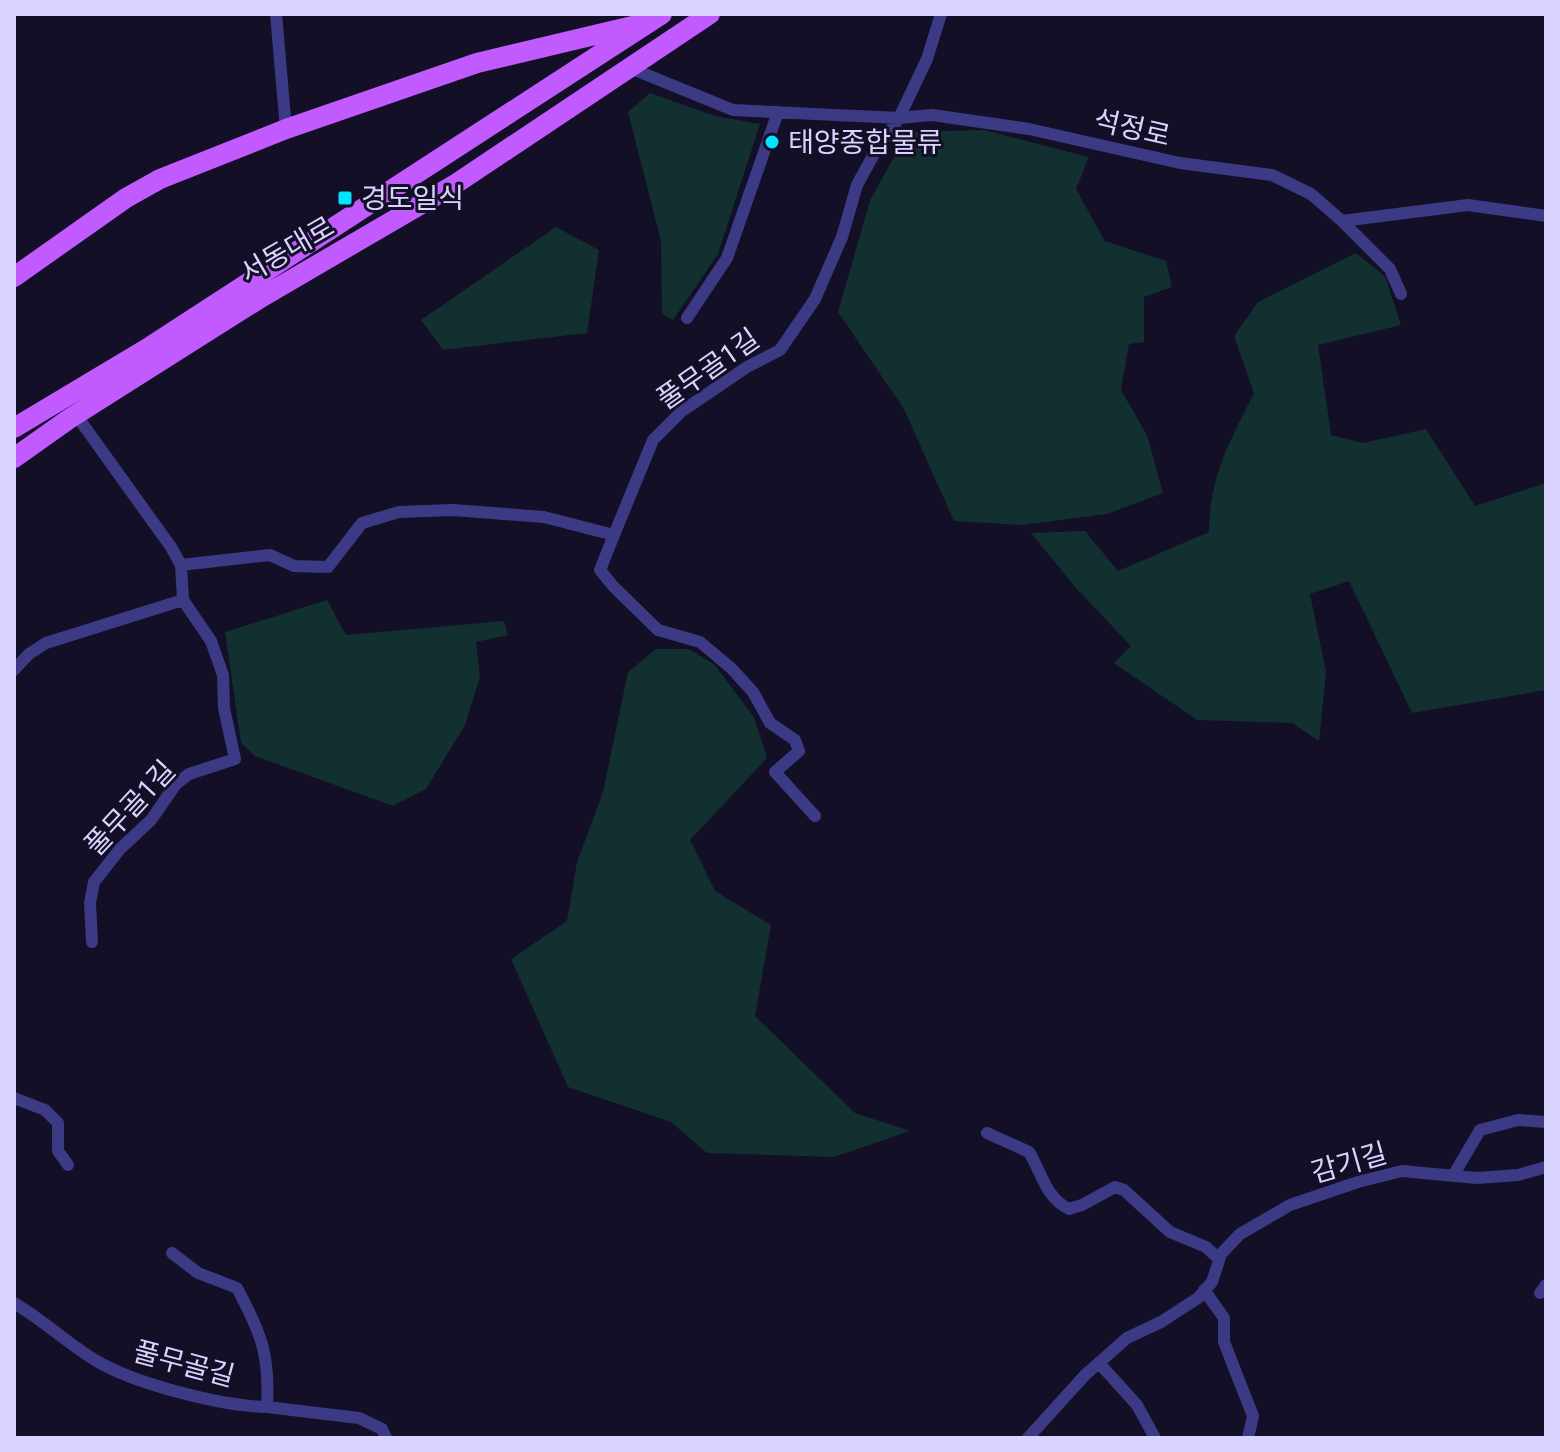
<svg xmlns="http://www.w3.org/2000/svg" width="1560" height="1452" font-family="'Roboto Condensed','Noto Sans KR',sans-serif">
<style>
.green{fill:#12302f}
.lines{fill:none;stroke-linecap:round;stroke-linejoin:round}
.minor{stroke:#3d3a85;stroke-width:12}
.primary{stroke:#c25bff;stroke-width:20}
.poi-dot{fill:#00e5ff;stroke:#130f26;stroke-width:3}
.labels{text-anchor:middle;dominant-baseline:central;stroke-width:6;stroke-linejoin:round;paint-order:stroke}
.street-label{font-size:28px;fill:#d9d4ff;stroke:#130f26}
.poi-label{font-size:28px;fill:#d9d4ff;stroke:#130f26;text-anchor:start}
</style>
<rect width="100%" height="100%" fill="#130f26"/>
<!-- green -->
<path class="green" d="M650,93L715,116L760,124L718,254L673,320L662,314L661,241L628,112Z
M984,130L1089,157L1076,189L1105,241L1166,261L1172,287L1144,297V342L1129,344L1121,390L1147,435L1163,493L1107,514L1022,525L954,521L904,409L838,312L870,200L908,132Z
M556,227L599,250L587,333L443,350L421,320Z
M1356,253L1385,276L1401,325L1318,345L1331,435L1363,443L1426,429L1475,506L1546,483V690L1412,713L1349,581L1310,594L1326,672L1319,741L1292,723L1197,720L1114,663L1131,646L1076,588L1031,533L1085,531L1118,571L1209,532C1209,477 1230,441 1254,393L1234,336L1258,302Z
M327,600L346,635L504,621L508,635L476,642L480,677L465,725L426,789L393,806L255,756L241,743L225,632Z
M656,649H688L714,664L754,717L767,758L690,840L715,891L771,925L755,1016L855,1113L910,1131L834,1157L707,1153L671,1122L568,1087L511,959L567,921L577,862L603,792L628,672Z"/>
<g class="lines">
<!-- minor -->
<path class="minor" d="M276,14L286,129
M630,68L733,110L899,118L932,115L1029,129L1180,163L1272,175L1311,194L1342,221L1390,269L1401,294
M1342,221L1468,205L1546,216
M687,318L727,258L778,112
M614,535L653,440L682,411L747,367L780,350L815,299L842,237L857,185L874,154L899,118L927,59L941,14
M181,565L270,555L294,566L328,567L362,523L399,512L453,510L544,517L614,535L600,570L613,586L658,630L700,642L731,668L753,692L770,723L795,740L799,751L775,772L815,816
M14,670L29,654L46,643L183,600L181,565L171,547L74,412
M92,942L90,903L94,882L120,849L151,820L176,784L189,774L235,759L224,708L223,675L211,641L183,600
M14,1098L45,1110L58,1123V1151L68,1165
M987,1133L1029,1152C1042,1173 1045,1197 1069,1209L1082,1205L1115,1187L1124,1190L1170,1232L1206,1247L1219,1259
M1453,1176L1480,1130L1518,1120L1546,1122
M1204,1290L1224,1318V1342L1253,1416L1248,1438
M1540,1293L1546,1285
M14,1303C43,1320 67,1343 95,1360C134,1384 222,1406 267,1407C270,1355 261,1333 237,1288L198,1273L172,1253
M1099,1363L1137,1405L1155,1438
M267,1407L359,1418L382,1429L386,1438
M1028,1438L1085,1375L1127,1338L1161,1322L1198,1298L1212,1282L1221,1254L1240,1234L1290,1205L1358,1182L1402,1171L1477,1178L1518,1175L1546,1167"/>
<!-- primary -->
<path class="primary" d="M14,277L126,198L160,179L286,129L477,63L641,24
M14,428L151,346L662,14
M14,458L69,419L262,297L454,185L710,14"/>
</g>
<!-- markers -->
<g class="poi-dot">
<circle cx="772" cy="142" r="8"/>
<rect x="337" y="190" width="16" height="16" rx="4"/>
</g>
<g class="labels">
<!-- street labels -->
<g class="street-label">
<text transform="translate(1132 128) rotate(13)">석정로</text>
<text transform="translate(287 250) rotate(-30)">서동대로</text>
<text transform="translate(708 369) rotate(-35)">풀무골1길</text>
<text transform="translate(130 808) rotate(-47)">풀무골1길</text>
<text transform="translate(1349 1163) rotate(-16)">감기길</text>
<text transform="translate(184 1364) rotate(15)">풀무골길</text>
</g>
<!-- poi labels -->
<g class="poi-label">
<text x="788" y="142">태양종합물류</text>
<text x="361" y="198">경도일식</text>
</g>
</g>
<!-- border -->
<rect width="1560" height="1452" fill="none" stroke="#d9d4ff" stroke-width="32"/>
</svg>
